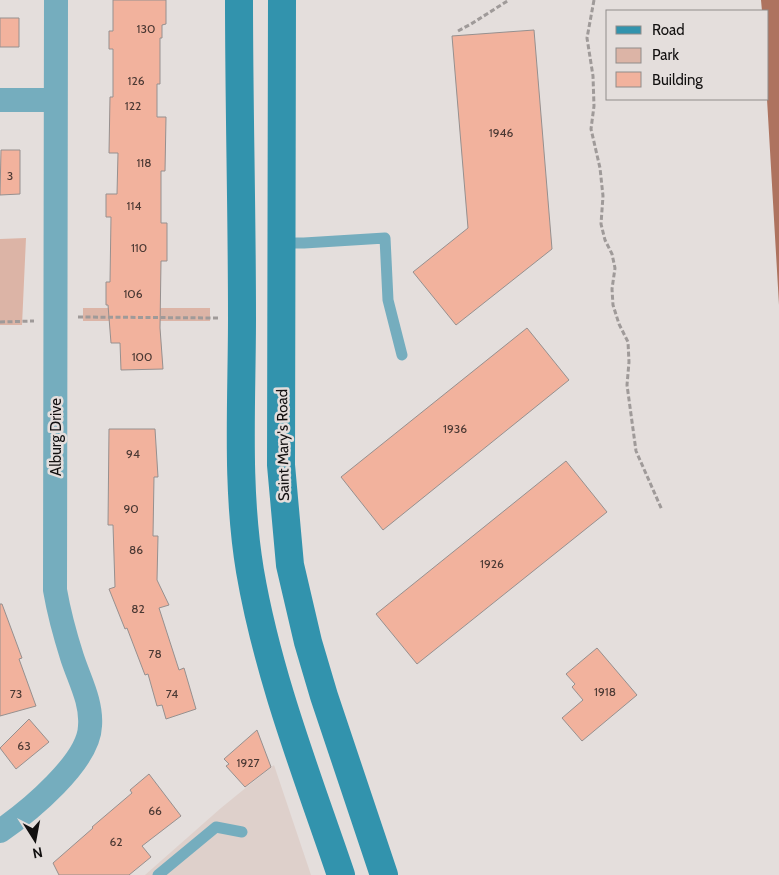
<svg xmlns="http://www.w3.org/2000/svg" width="779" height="875" font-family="Cabin,sans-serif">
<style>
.built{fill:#ded0cb}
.green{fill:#dcb4a6}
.water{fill:#ae735f}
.building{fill:#f2b29d;stroke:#96908f}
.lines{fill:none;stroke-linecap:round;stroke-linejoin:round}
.path{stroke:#9f9a99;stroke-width:3;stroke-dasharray:5 2.5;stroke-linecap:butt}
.lane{stroke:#75adbe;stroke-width:11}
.street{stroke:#75adbe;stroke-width:24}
.secondary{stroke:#3293ad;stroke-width:28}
.labels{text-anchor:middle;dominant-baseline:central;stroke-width:5;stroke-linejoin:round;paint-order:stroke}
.number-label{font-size:12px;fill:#4a3833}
.street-label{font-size:15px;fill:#121010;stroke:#e4dedc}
</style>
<rect width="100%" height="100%" fill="#e4dedc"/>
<!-- built -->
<path class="built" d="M274,765L311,875H145L221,808Z"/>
<!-- green -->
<path class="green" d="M26,238L22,325H0V239Z
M83,308H210V321H83Z"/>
<!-- water -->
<path class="water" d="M761,0H779V305L767,99L768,11H762Z"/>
<!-- building -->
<path class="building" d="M113,0H166V24L162,25V38H160V84H157V117H166L165,171H161V223H167V261H161L160,328L163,369L121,370L120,343H111L108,305H106V282H110L111,217H106V194H117L118,153H109L110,97H113V49H109V31H113Z
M0,18H19V47H0Z
M534,30L552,249L456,325L413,272L468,228L452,36Z
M1,150H20V194L0,195Z
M527,328L569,380L383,530L341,477Z
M109,429H155L158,477H154L153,536H158L157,580L169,605L159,608L179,670L184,668L196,709L166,719L162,705L157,706L148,674L145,675L127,628L125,629L109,589L115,587L113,525H108Z
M566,461L607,512L417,664L376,614Z
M0,604H2L22,658L19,659L36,706L0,716Z
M597,648L637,695L582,741L562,718L583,700L572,687L575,684L566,674Z
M29,719L49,742L16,769L0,748Z
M257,730L271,767L245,787L226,766L229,764L224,759Z
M149,774L181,816L142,846L151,857L129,875H59L53,863L93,828L92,827L132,793L130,790Z"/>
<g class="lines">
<!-- path -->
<path class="path" d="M594,0L587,38L593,76L594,106L591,129L600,168L603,196L601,224L605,240L612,254L615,268L612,289L613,305L619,324L628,342L629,362L627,385L636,451L662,510
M458,31L471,24L509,0
M78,317L219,318
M0,322L34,321"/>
<!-- lane -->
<path class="lane" d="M282,243H304L385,238L388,300L402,355
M158,875L216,827L242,832"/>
<!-- street -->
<path class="street" d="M0,100H55
M0,831C28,812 89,762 90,726C92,702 79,679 72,657C65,635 59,613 55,590L56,0"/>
<!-- secondary -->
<path class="secondary" d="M239,0C239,106 242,211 242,317C242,402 236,487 250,571C268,676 307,775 341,875
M282,0L281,465L290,565L308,642L324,696L384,875"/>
</g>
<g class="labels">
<!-- number labels -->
<g class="number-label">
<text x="146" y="28">130</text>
<text x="136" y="80">126</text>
<text x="133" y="105">122</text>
<text x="501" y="132">1946</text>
<text x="144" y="162">118</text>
<text x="10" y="175">3</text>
<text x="134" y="205">114</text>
<text x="139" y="247">110</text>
<text x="133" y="293">106</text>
<text x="142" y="356">100</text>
<text x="455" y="428">1936</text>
<text x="133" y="453">94</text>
<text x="131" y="508">90</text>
<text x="136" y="549">86</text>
<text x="492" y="563">1926</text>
<text x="138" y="608">82</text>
<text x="155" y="653">78</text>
<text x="605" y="691">1918</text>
<text x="16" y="693">73</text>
<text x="172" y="693">74</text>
<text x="24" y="745">63</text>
<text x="248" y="762">1927</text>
<text x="155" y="810">66</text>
<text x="116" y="841">62</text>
</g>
<!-- street labels -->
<g class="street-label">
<text transform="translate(56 437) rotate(-90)">Alburg Drive</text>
<text transform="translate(283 445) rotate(-91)">Saint Mary's Road</text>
</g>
</g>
<!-- legend -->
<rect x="606" y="10" width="162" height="90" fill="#e4dedc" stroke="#908c8a"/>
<rect x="616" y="26" width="25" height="8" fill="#3293ad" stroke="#908c8a"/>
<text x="652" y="35" font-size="15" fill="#121010">Road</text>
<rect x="616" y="48" width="25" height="15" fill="#dcb4a6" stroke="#908c8a"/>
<text x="652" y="60" font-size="15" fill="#121010">Park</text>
<rect x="616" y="72" width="25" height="15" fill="#f2b29d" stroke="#908c8a"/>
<text x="652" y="85" font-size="15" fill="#121010">Building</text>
<!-- north arrow -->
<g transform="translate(35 840) rotate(169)" stroke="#e4dedc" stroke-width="4" paint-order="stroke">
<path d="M0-4L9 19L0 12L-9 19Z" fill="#121010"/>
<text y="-8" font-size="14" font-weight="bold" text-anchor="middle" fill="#121010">N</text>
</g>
</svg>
